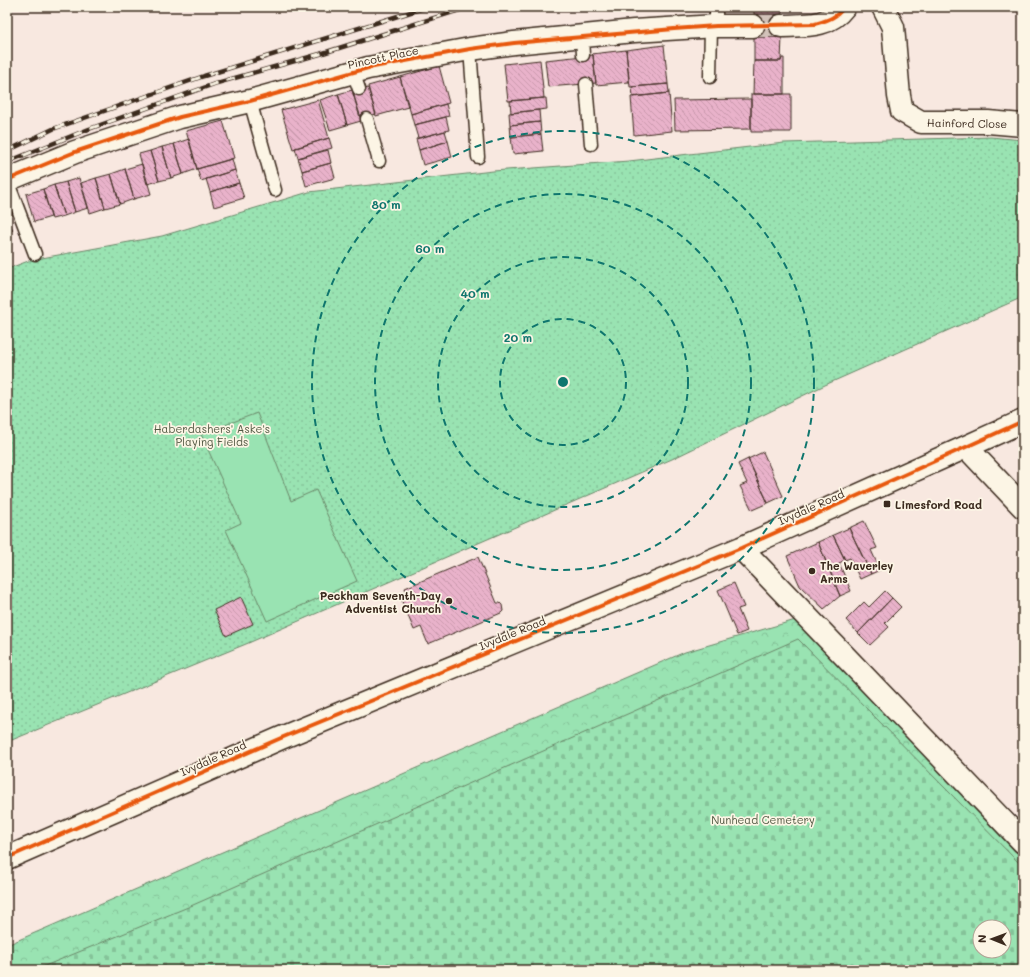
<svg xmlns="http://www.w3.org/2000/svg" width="1030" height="977" font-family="Mali,sans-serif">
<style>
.forest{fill:url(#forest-crowns);stroke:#6a8668;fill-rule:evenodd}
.cemetery{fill:url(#cemetery-stones);stroke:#6a8668;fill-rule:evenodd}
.park{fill:url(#park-dots);stroke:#6a8668}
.pitch{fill:#99e3b2;stroke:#6a8668}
.building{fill:url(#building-back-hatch);stroke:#3b2a1e}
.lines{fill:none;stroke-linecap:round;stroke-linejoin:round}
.minor-tunnel{stroke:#d2c2b9;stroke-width:22;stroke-dasharray:22 11;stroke-linecap:butt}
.service-casing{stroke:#3b2a1e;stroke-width:15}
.minor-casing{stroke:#3b2a1e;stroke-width:25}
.service{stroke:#fcf5e5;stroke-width:12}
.minor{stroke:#fcf5e5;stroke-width:22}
.rail-casing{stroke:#3b2a1e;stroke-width:4.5}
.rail{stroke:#fcf5e5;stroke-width:3;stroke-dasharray:9;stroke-linecap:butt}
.cycleway-casing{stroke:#fcf5e5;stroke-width:6}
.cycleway{stroke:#e8590c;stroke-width:4}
.ring{fill:none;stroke:#0f766e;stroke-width:2;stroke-dasharray:7 5}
.poi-dot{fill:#3b2a1e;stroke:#fcf5e5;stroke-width:1.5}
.labels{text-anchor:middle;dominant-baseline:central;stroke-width:3.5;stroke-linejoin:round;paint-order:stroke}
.street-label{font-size:11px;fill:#3b2a1e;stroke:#fcf5e5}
.park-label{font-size:11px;fill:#525843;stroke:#fcf5e5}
.poi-label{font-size:11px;font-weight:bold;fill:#3b2a1e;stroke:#fcf5e5;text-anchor:start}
.centre{fill:#0f766e;stroke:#fcf5e5;stroke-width:2}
.ring-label{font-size:12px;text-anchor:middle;font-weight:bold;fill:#0f766e;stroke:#fcf5e5;stroke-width:3.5;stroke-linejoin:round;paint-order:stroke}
</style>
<defs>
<pattern id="forest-crowns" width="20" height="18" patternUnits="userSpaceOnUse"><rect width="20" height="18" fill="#99e3b2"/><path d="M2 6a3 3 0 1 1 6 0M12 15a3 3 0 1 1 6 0" fill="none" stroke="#85c399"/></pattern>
<pattern id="cemetery-stones" width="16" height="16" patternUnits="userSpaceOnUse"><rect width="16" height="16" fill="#99e3b2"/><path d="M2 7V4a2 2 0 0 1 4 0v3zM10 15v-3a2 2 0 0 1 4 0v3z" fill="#85c399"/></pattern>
<pattern id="park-dots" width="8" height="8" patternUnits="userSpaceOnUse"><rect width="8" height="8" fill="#99e3b2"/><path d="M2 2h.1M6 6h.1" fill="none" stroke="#85c399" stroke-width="1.8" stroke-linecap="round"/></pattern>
<pattern id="building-back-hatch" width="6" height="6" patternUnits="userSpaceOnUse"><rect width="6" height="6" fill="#e9b2ca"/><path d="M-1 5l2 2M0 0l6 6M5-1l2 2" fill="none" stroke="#c999ad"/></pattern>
</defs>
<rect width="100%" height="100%" fill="#f8e8e0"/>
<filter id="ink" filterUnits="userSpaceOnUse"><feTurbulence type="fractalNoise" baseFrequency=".025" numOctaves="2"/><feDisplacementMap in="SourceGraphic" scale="8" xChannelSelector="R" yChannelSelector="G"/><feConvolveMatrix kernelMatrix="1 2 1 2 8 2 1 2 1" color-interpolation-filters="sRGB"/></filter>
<g filter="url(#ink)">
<!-- forest -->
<path class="forest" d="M806,617L1023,851V970H7V945L685,652ZM980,927H1004V951H980Z"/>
<!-- cemetery -->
<path class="cemetery" d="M798,639L1023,867V970H35L193,905ZM980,927H1004V951H980Z"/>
<!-- park -->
<path class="park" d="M991,137L1023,140V297L825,385L672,459L246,644L7,742V269L31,260L162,236L309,192L493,171L629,161L784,143Z"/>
<!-- pitch -->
<path class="pitch" d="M257,413L291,501L316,490L357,581L267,621L226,530L241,523L201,434Z"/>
<!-- building -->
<path class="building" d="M754,7H782V14H754Z
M754,14H782V37H754Z
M754,37H782L781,61H754Z
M664,45L668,84L630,87L626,50Z
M626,50L629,82L596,85L593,55L592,54Z
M593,55L596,83L548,87L545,60Z
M782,58H784V94H753L754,61H781Z
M540,60L544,98L508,101L504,64Z
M439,66L449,103L411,114L400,77Z
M400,77L408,107L376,116L368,86Z
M668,84L669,93L633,97L632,87Z
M368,88L376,114L361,118L353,93Z
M352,90L361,121L347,125L338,94Z
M669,93L672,131L634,135L631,97Z
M338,94L347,125L330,130L320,100Z
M751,94H791V132H751Z
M544,98H546L547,109L511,113L510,101Z
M751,99V129L675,130L674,100Z
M318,100L329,138L293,149L281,110Z
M446,104L449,116L414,125L411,114Z
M539,110L540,122L510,125L509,113Z
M446,117L449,130L418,138L414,125Z
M223,121L234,158L197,169L186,131Z
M540,122L541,134L511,137L510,125Z
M445,131L448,141L419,150L416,139Z
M541,134L543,151L513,154L511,137Z
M329,138L332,148L298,158L295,148Z
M189,139L197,169L183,174L174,144Z
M448,141L452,157L423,165L419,150Z
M174,144L183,174L171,178L162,147Z
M162,147L171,178L159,181L150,151Z
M328,150L331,163L302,171L298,158Z
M150,151L159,181L147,184L139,154Z
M232,159L235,170L201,181L197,169Z
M331,163L335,178L306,186L302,171Z
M142,164L151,194L134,199L125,169Z
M125,169L134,199L120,204L111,174Z
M235,170L239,183L210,192L206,179Z
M111,174L120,204L105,208L96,178Z
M79,178L88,208L75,212L66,182Z
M96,178L105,208L90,213L81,183Z
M66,182L75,212L64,216L54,185Z
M239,183L244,198L214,207L210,192Z
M54,185L64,216L52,219L43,189Z
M43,189L51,217L34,222L26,194Z
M7,218L13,230L7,233Z
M763,452L783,496L768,503L748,459Z
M748,459L768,503L752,510L740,486L747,483L738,464Z
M864,521L877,548L871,550L880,570L871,574L849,528Z
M849,528L871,574L860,579L850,558L845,560L833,535Z
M833,535L845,560L839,563L851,591L840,596L818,542Z
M818,542L840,596L824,609L800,586L787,556Z
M478,557L497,603H500L502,605L503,611L501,613L428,644L421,627L414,630L401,599L408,596L405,588Z
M734,583L744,607L738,609L747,631L737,635L718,590Z
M885,591L892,598L858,633L846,620L864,602L869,607Z
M241,597L253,624L226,636L214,610Z
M892,598L901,607L885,623L889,627L870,645L858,633Z"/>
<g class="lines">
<!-- minor-tunnel -->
<path class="minor-tunnel" d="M753,26H781"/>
<defs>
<path id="service" d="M716,26V7
M582,36L583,55
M470,49L478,157
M353,72L359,89
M710,77L711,26
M586,84L591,144
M250,101L275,190
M367,119L379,161
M7,180L35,254"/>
<path id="minor" d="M883,7L893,27L899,96L902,111L921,122H988L1023,125
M781,26C805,25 828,28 844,7
M7,180L75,152L180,117L250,101L368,68L470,49L514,43L634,31L716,26H753
M966,447L1023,507
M741,548L1023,842
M7,858L281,738L741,548L966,447L1023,421"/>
</defs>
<!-- service casing -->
<use href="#service" class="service-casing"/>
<!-- minor casing -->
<use href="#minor" class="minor-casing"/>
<!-- service -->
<use href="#service" class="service"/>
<!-- minor -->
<use href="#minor" class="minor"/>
<defs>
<path id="rail" d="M7,151L53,129L204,76L427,7
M7,162L89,129L217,83L320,54L469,7"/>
</defs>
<!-- rail casing -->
<use href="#rail" class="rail-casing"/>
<!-- rail -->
<use href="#rail" class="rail"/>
<defs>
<path id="cycleway" d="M7,180L75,152L180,117L250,101L368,68L470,49L514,43L674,29L716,26L815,24C828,20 836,18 844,7
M7,858L281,738L741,548L966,447L1023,421"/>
</defs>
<!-- cycleway casing -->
<use href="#cycleway" class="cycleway-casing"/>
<!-- cycleway -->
<use href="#cycleway" class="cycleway"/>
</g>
</g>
<!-- distance rings -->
<g class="ring">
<circle cx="563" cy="382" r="63"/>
<circle cx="563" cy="382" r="125"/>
<circle cx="563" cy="382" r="188"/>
<circle cx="563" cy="382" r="251"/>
</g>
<!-- markers -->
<g class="poi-dot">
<rect x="883" y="500" width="8" height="8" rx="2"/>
<circle cx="812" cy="571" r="4"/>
<circle cx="449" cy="601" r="4"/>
</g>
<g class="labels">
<!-- street labels -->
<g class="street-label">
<text transform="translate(383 57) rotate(-12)">Pincott Place</text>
<text transform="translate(967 123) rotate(1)">Hainford Close</text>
<text transform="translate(811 507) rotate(-24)">Ivydale Road</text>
<text transform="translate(512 633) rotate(-22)">Ivydale Road</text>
<text transform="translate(213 758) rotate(-24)">Ivydale Road</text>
</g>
<!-- park labels -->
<g class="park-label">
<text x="212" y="428">Haberdashers' Aske's<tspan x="212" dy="13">Playing Fields</tspan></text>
<text x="763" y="819">Nunhead Cemetery</text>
</g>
<!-- poi labels -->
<g class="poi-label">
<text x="895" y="504">Limesford Road</text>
<text x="820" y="565">The Waverley<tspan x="820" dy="13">Arms</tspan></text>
<text x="441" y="595" text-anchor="end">Peckham Seventh-Day<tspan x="441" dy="13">Adventist Church</tspan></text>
</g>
</g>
<circle cx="563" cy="382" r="6" class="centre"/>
<g class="ring-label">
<text x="386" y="209">80 m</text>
<text x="430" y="253">60 m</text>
<text x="475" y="298">40 m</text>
<text x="518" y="342">20 m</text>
</g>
<!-- margin -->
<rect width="1030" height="977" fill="none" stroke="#fcf5e5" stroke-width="24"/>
<rect x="12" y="12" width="1006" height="953" fill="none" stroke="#3b2a1e" stroke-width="1.5" filter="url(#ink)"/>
<!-- north arrow -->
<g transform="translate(992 939) rotate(271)"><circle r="19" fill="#fcf5e5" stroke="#afa495"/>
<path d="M0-3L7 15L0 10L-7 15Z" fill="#3b2a1e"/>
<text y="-6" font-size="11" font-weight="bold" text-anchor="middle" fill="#3b2a1e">N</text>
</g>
</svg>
